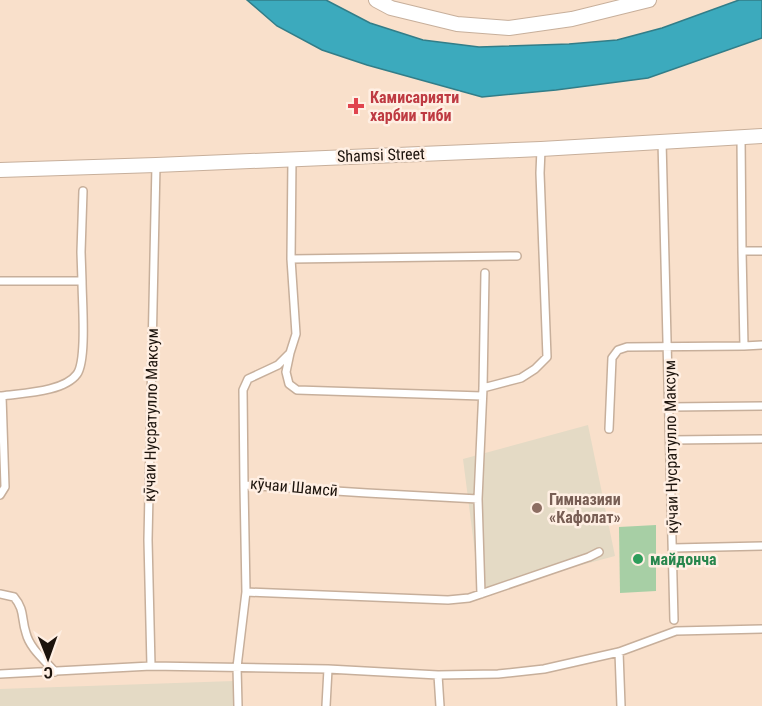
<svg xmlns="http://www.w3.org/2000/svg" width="762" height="706" font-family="'Roboto Condensed',sans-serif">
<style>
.education{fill:#e4dac5}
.green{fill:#a7cfa5}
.water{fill:#3caabd;stroke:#327d88;stroke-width:1.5}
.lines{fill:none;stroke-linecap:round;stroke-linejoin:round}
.service-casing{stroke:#c7af9b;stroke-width:10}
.minor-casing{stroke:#c7af9b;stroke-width:16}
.service{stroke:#fff;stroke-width:7}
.minor{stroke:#fff;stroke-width:14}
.health-dot{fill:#e0444e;stroke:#ffefe3;stroke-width:2}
.education-dot{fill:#8d6e63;stroke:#ffefe3;stroke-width:2}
.leisure-dot{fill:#2e9e5b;stroke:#ffefe3;stroke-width:2}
.labels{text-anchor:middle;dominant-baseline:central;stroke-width:5;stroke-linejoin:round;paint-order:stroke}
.health-label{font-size:16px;font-weight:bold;fill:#be3a42;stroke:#ffefe3;text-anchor:start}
.street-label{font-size:16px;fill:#1c130c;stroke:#ffefe3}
.education-label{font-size:16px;font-weight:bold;fill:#785e54;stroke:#ffefe3;text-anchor:start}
.leisure-label{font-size:16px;font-weight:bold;fill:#27864d;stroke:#ffefe3;text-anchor:start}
</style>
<rect width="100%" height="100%" fill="#f9e0cb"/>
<!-- education -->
<path class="education" d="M588,425L615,556L480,592L463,459Z
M234,681L235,706H0V689Z"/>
<!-- green -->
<path class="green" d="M656,525V591L620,593L619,527Z"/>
<!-- water -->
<path class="water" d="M247,0H326L370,23L423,40L479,47L569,44L617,40L662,28L739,0H762V38L648,78L556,90L482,97L367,65L322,50L277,26Z"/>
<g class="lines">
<defs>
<path id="service" d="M741,137L742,251H762
M662,141L674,620
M292,159L291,259L296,334L290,353L278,365L248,379L243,390L244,485L367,493L478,499
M742,251L744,346L762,345
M291,259L517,256
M0,281H82L81,252L83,191
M290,353L286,372L289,384L297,390L482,396
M483,388L521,378L535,369L547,357L540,173L541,149
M2,396C23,393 64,392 77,374C87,360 82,300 82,281
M670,407L762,406
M609,429L612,358L618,350L627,347L744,346
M671,440L762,439
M0,495L5,487L2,396H0
M673,548L762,546
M246,592L448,600L469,598L589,557L599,552
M0,594L14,597C25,610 21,618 26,633C30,649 45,660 55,672
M481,594L478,499L483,388L485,273
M619,652L621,706
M151,666L148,540L156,165
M0,674L151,666L328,669L438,675L498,674L544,669L619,652L676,631L762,629
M438,675L440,706
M238,706L237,667L246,592L244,485
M326,706L328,669"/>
<path id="minor" d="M376,0L391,8L457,24L509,28L572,19L649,0
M0,170L156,165L541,149L762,136"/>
</defs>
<!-- service casing -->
<use href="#service" class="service-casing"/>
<!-- minor casing -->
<use href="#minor" class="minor-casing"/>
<!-- service -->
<use href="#service" class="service"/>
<!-- minor -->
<use href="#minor" class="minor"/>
</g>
<!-- markers -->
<path class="health-dot" d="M353 97h6v6h6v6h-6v6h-6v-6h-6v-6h6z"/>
<circle class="education-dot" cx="537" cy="508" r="6"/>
<circle class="leisure-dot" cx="638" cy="559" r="6"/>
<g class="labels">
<!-- health labels -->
<g class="health-label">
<text x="370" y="97">Камисарияти<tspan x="370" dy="18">харбии тиби</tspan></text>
</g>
<!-- street labels -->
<g class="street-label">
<text transform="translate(381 155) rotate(-2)">Shamsi Street</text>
<text transform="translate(151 415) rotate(-89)">кӯчаи Нусратулло Максум</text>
<text transform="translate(671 447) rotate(-91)">кӯчаи Нусратулло Максум</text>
<text transform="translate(294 487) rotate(5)">кӯчаи Шамсӣ</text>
</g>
<!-- education labels -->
<g class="education-label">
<text x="549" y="499">Гимназияи<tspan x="549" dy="18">«Кафолат»</tspan></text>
</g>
<!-- leisure labels -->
<g class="leisure-label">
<text x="650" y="559">майдонча</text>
</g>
</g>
<!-- north arrow -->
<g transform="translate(48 658) rotate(179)" stroke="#ffefe3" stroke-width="4.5" paint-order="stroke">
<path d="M0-4.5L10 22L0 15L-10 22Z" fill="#1c130c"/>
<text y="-9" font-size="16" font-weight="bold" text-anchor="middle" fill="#1c130c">С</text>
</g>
</svg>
